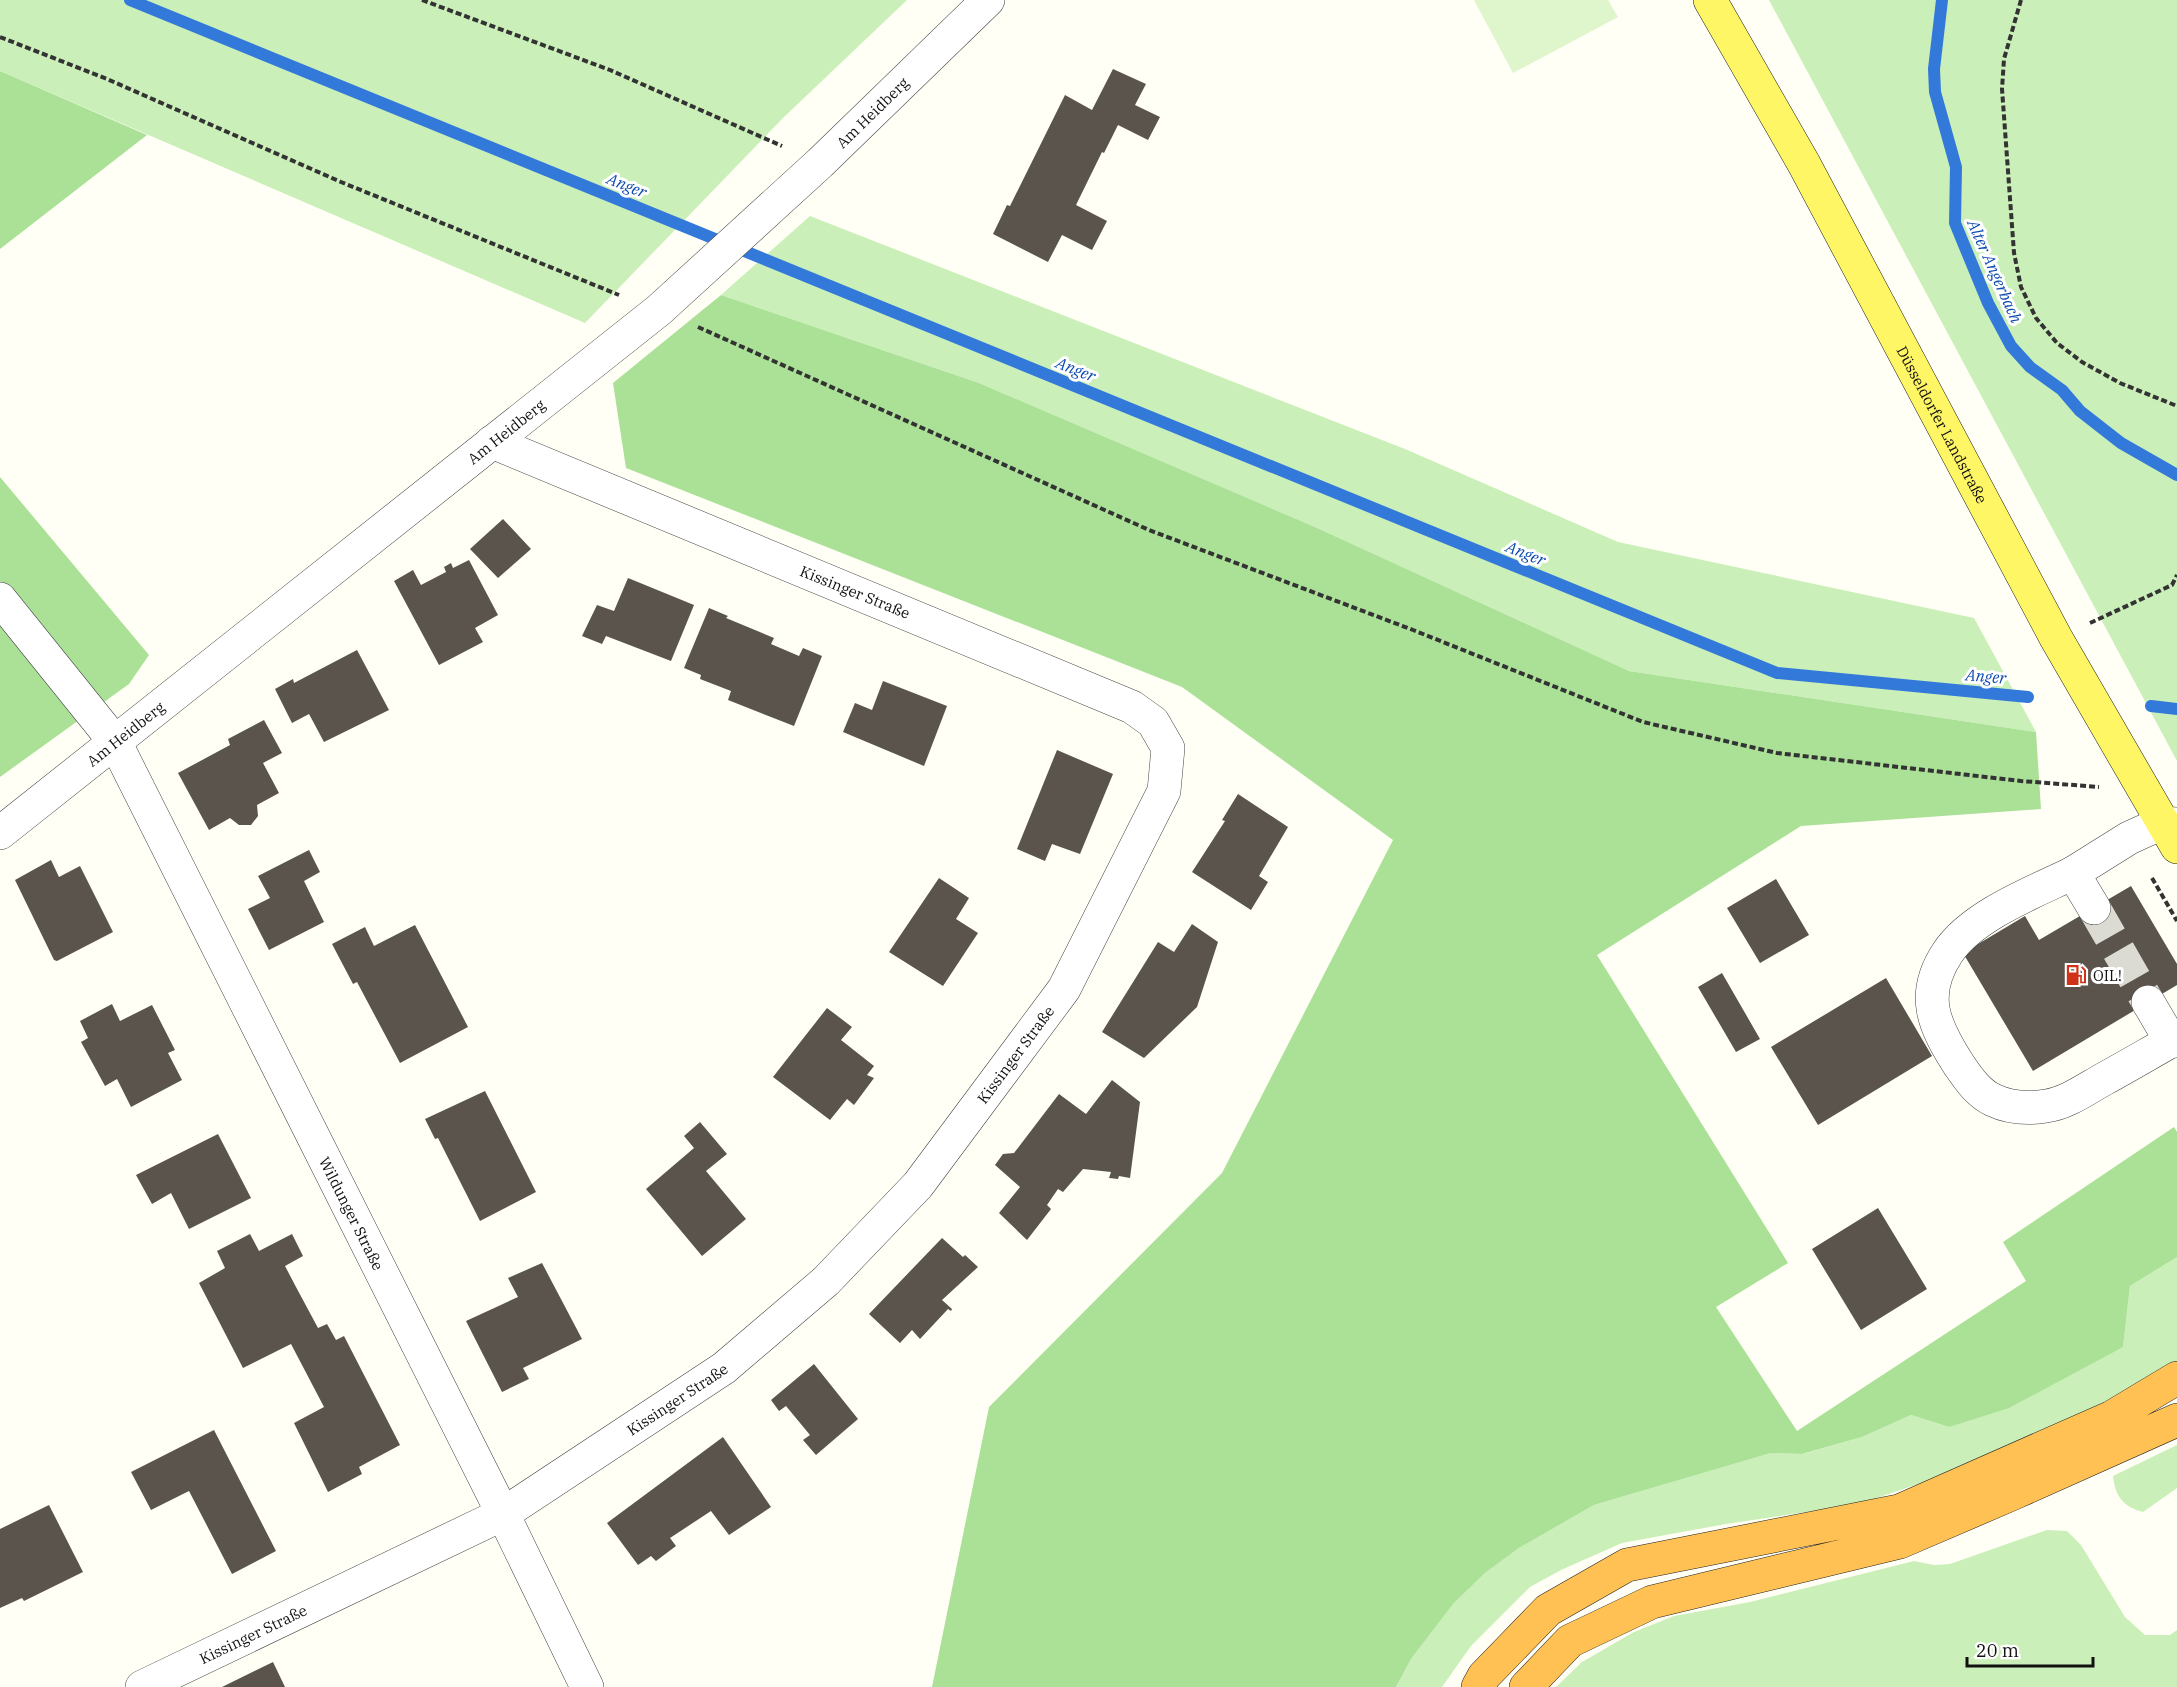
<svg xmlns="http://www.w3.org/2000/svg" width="2177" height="1687" font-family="'IBM Plex Serif',serif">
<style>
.green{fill:#cbefb9}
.forest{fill:#aae197}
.pitch{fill:#dff5cc}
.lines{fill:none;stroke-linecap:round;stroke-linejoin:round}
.stream{stroke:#3379da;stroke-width:12}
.building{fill:#5b544c}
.minor-tunnel{stroke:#dbdbd3;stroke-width:33;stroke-dasharray:33 16;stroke-linecap:butt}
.minor-casing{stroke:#444;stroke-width:34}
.major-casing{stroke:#222;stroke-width:34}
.highway-casing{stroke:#222;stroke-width:34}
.path{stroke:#333;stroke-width:4;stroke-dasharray:6 3;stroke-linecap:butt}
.minor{stroke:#fff;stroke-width:33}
.major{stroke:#fff665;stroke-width:33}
.highway{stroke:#ffc153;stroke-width:33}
.labels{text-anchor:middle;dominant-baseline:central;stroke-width:6;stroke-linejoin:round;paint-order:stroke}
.street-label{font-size:15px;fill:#111;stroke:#fff}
.poi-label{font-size:15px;fill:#111;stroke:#fff;text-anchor:start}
.water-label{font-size:16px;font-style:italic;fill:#0c4ab1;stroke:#fff}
</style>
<rect width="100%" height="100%" fill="#fffff5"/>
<!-- green -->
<path class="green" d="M0,0H907L783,118L585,323L0,71Z
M1769,0H2177V761Z
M810,216L1405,449L1618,542L1974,618L2036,732L1629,671L1315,527L979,383L721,295Z
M2177,1257V1365L2166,1371L2043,1432L1927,1481L1859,1504L1726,1524L1622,1543L1561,1570L1530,1587L1471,1646L1442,1687H1396L1411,1659L1454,1603L1485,1573L1519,1548L1594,1505L1771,1453L1803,1454L1862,1437L1911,1415L1949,1427L2123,1347L2130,1286Z
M2177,1445V1488L2143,1512C2124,1507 2115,1497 2113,1476Z
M2047,1530L2067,1531L2081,1545L2125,1617L2145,1635H2170L2177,1630V1687H1556L1582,1662L1634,1632L1674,1616L1750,1602L1914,1561L1934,1565L1950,1564Z"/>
<!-- forest -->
<path class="forest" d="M0,71L147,135L0,249Z
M721,295L979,383L1315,527L1629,671L2036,732L2041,809L1801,826L1597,955L1788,1263L1716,1307L1797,1431L2026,1281L2003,1242L2174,1127L2177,1132V1257L2130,1286L2123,1347L2009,1408L1949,1427L1911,1415L1862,1437L1802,1454L1771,1453L1594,1505L1519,1548L1485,1573L1454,1603L1411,1659L1396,1687H932L989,1407L1222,1173L1393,840L1182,687L626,468L613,383Z
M0,477L149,655L129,684L0,777Z"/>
<!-- pitch -->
<path class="pitch" d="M1474,0H1608L1618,17L1513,73Z"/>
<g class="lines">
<!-- stream -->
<path class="stream" d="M130,0L1777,673L2028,697
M1942,0L1934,69L1935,92L1956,167L1955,223L1988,303L2011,346L2030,367L2062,390L2080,411L2121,443L2177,475
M2151,706L2177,709"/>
</g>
<!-- building -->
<path class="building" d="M1113,69L1146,84L1135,105L1160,117L1148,140L1118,125L1104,153L1102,152L1076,205L1107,221L1092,250L1062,235L1048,262L993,234L1007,205L1010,206L1065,95L1092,110Z
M503,519L531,549L498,578L470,549Z
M469,560L498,615L475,628L483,642L439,665L394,581L413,570L421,585L446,572L444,567L451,563L453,568Z
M628,578L694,605L671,661L606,636L602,644L582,636L597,605L614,611Z
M709,608L728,616L726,618L774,638L771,644L799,656L803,648L822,656L794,726L728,700L731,691L700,679L701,675L684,668Z
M357,650L389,710L324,742L309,714L292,723L275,689L293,679L294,683Z
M883,681L947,706L924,766L843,732L855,703L872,710Z
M264,720L282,753L263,763L279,793L257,805L258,816L251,825H239L230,818L209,830L178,773L230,745L228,739Z
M1057,750L1113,774L1080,854L1052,844L1045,861L1017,849Z
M1238,794L1288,827L1259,876L1268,882L1251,910L1192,872L1225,821L1222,820Z
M309,850L320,872L304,881L324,922L269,950L248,909L270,898L258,876Z
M51,860L59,877L80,866L113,932L57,961L54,960L15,880Z
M939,878L969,898L956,919L978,933L943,986L889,952Z
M1776,879L1809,935L1760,963L1727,908Z
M2131,886L2177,964V985L2033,1071L1963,953L2025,916L2039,940Z
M1192,924L1218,942L1197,1007L1144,1058L1102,1032L1158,942L1174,952Z
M415,925L468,1027L400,1063L357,982L353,984L332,944L365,927L374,946Z
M1722,973L1760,1039L1736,1052L1698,987Z
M1886,978L1932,1056L1818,1125L1771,1047Z
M112,1004L120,1021L152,1005L175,1050L168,1053L182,1080L131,1107L117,1079L105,1086L81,1042L88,1038L80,1021Z
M827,1008L852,1027L841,1040L874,1066L867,1075L874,1078L854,1105L847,1099L830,1120L773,1077Z
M1112,1080L1140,1102L1130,1178L1119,1176L1118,1179L1109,1178L1111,1172L1083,1169L1063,1192L1058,1189L1047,1205L1051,1209L1027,1240L999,1213L1020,1187L995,1165L1003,1154L1014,1153L1059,1094L1086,1114Z
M485,1091L536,1192L480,1221L438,1138L435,1139L425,1119Z
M700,1122L727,1154L706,1171L746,1219L702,1256L646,1189L694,1148L684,1136Z
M218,1134L251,1198L189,1229L171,1193L152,1204L136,1175Z
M1878,1208L1927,1289L1861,1330L1812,1249Z
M250,1234L259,1251L292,1234L303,1256L285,1266L296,1287L318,1328L327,1324L336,1340L344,1336L400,1445L359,1467L362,1474L328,1492L294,1423L324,1407L291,1344L243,1368L199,1283L225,1268L217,1251Z
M942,1238L963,1257L965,1255L978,1267L942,1300L952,1309L951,1311L948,1309L920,1339L912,1330L900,1343L869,1314Z
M542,1263L582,1339L523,1368L529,1379L502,1392L466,1321L518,1297L508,1278Z
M814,1364L858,1419L816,1455L803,1440L810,1435L786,1406L779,1411L771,1400Z
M214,1430L276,1551L232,1574L189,1491L151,1510L131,1472Z
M723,1437L771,1507L729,1535L711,1511L670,1538L676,1546L656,1561L651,1556L638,1565L607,1523Z
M49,1505L83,1572L24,1601L22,1598L0,1608V1529Z
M273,1662L285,1687H222Z"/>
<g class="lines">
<!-- minor-tunnel -->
<path class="minor-tunnel" d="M2094,908L2148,1002"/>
<defs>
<g id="minor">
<path id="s1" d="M0,599L115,742L503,1514L587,1687"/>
<path id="s2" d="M0,833L659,310L820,163L988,0"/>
<path d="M2073,873C2034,892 1973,915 1948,952C1919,995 1934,1026 1959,1065C1968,1078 1978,1093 1993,1100C2010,1108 2028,1109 2046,1106C2067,1103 2086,1089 2104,1079C2126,1067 2148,1054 2171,1041"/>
<path d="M2094,908L2073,873L2129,838L2162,823L2177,824"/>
<path d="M2148,1002L2171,1041H2177"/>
<path id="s3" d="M142,1687L503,1514L724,1368L826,1281L918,1185L1064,989L1164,791L1168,748L1153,722L1132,707L492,442"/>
</g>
<g id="major">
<path id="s4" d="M1710,0L1804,164L2056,638L2177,847"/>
</g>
<path id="highway" d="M1478,1687L1484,1676L1548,1610L1627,1565L1899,1511L2112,1417L2177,1378
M1526,1687L1570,1641L1652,1602L1900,1542L2014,1493L2177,1420"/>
</defs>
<!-- minor casing -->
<use href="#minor" class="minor-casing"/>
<!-- major casing -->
<use href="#major" class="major-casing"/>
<!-- highway casing -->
<use href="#highway" class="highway-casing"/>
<!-- path -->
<path class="path" d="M422,0L610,70L782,146
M2021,0L2004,59L2002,89L2014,253L2021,287L2036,318L2057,343L2082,362L2120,383L2177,406
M0,37L107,79L341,182L619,295
M698,327L1149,530L1413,630L1643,722L1777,753L2021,781L2099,787
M2090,623L2172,585L2177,575
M2152,878L2177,921"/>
<!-- minor -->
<use href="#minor" class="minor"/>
<!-- major -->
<use href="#major" class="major"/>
<!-- highway -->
<use href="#highway" class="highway"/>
</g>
<!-- icons -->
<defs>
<symbol id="fuel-bare" viewBox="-9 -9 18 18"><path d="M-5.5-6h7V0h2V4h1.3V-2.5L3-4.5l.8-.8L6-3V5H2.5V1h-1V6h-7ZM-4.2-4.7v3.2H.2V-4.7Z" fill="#d03219" stroke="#fff" stroke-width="2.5" paint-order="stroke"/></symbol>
</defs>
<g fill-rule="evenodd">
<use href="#fuel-bare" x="2061" y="960" width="30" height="30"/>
</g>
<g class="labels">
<!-- street labels -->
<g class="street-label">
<text stroke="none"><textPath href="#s2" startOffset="1132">Am Heidberg</textPath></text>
<text stroke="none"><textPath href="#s4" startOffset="484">Düsseldorfer Landstraße</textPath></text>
<text stroke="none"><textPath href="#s2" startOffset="646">Am Heidberg</textPath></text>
<text transform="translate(855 592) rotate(22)">Kissinger Straße</text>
<text stroke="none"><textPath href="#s2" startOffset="160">Am Heidberg</textPath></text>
<text stroke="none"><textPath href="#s3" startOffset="1095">Kissinger Straße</textPath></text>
<text stroke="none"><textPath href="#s1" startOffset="711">Wildunger Straße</textPath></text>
<text stroke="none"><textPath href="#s3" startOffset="609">Kissinger Straße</textPath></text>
<text stroke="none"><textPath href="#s3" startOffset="123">Kissinger Straße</textPath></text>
</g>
<!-- poi labels -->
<g class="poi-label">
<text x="2093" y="975">OIL!</text>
</g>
<!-- water labels -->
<g class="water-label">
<text transform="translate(627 185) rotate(22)">Anger</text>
<text transform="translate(1995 271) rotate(66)">Alter Angerbach</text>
<text transform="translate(1076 369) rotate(22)">Anger</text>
<text transform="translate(1526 553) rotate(22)">Anger</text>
<text transform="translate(1986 676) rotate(5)">Anger</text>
</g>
</g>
<!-- scale -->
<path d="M1967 1657v9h126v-9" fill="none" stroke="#111111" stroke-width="3"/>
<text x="1976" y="1657" font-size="18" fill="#111111" stroke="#ffffff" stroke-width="4.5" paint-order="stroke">20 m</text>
</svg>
